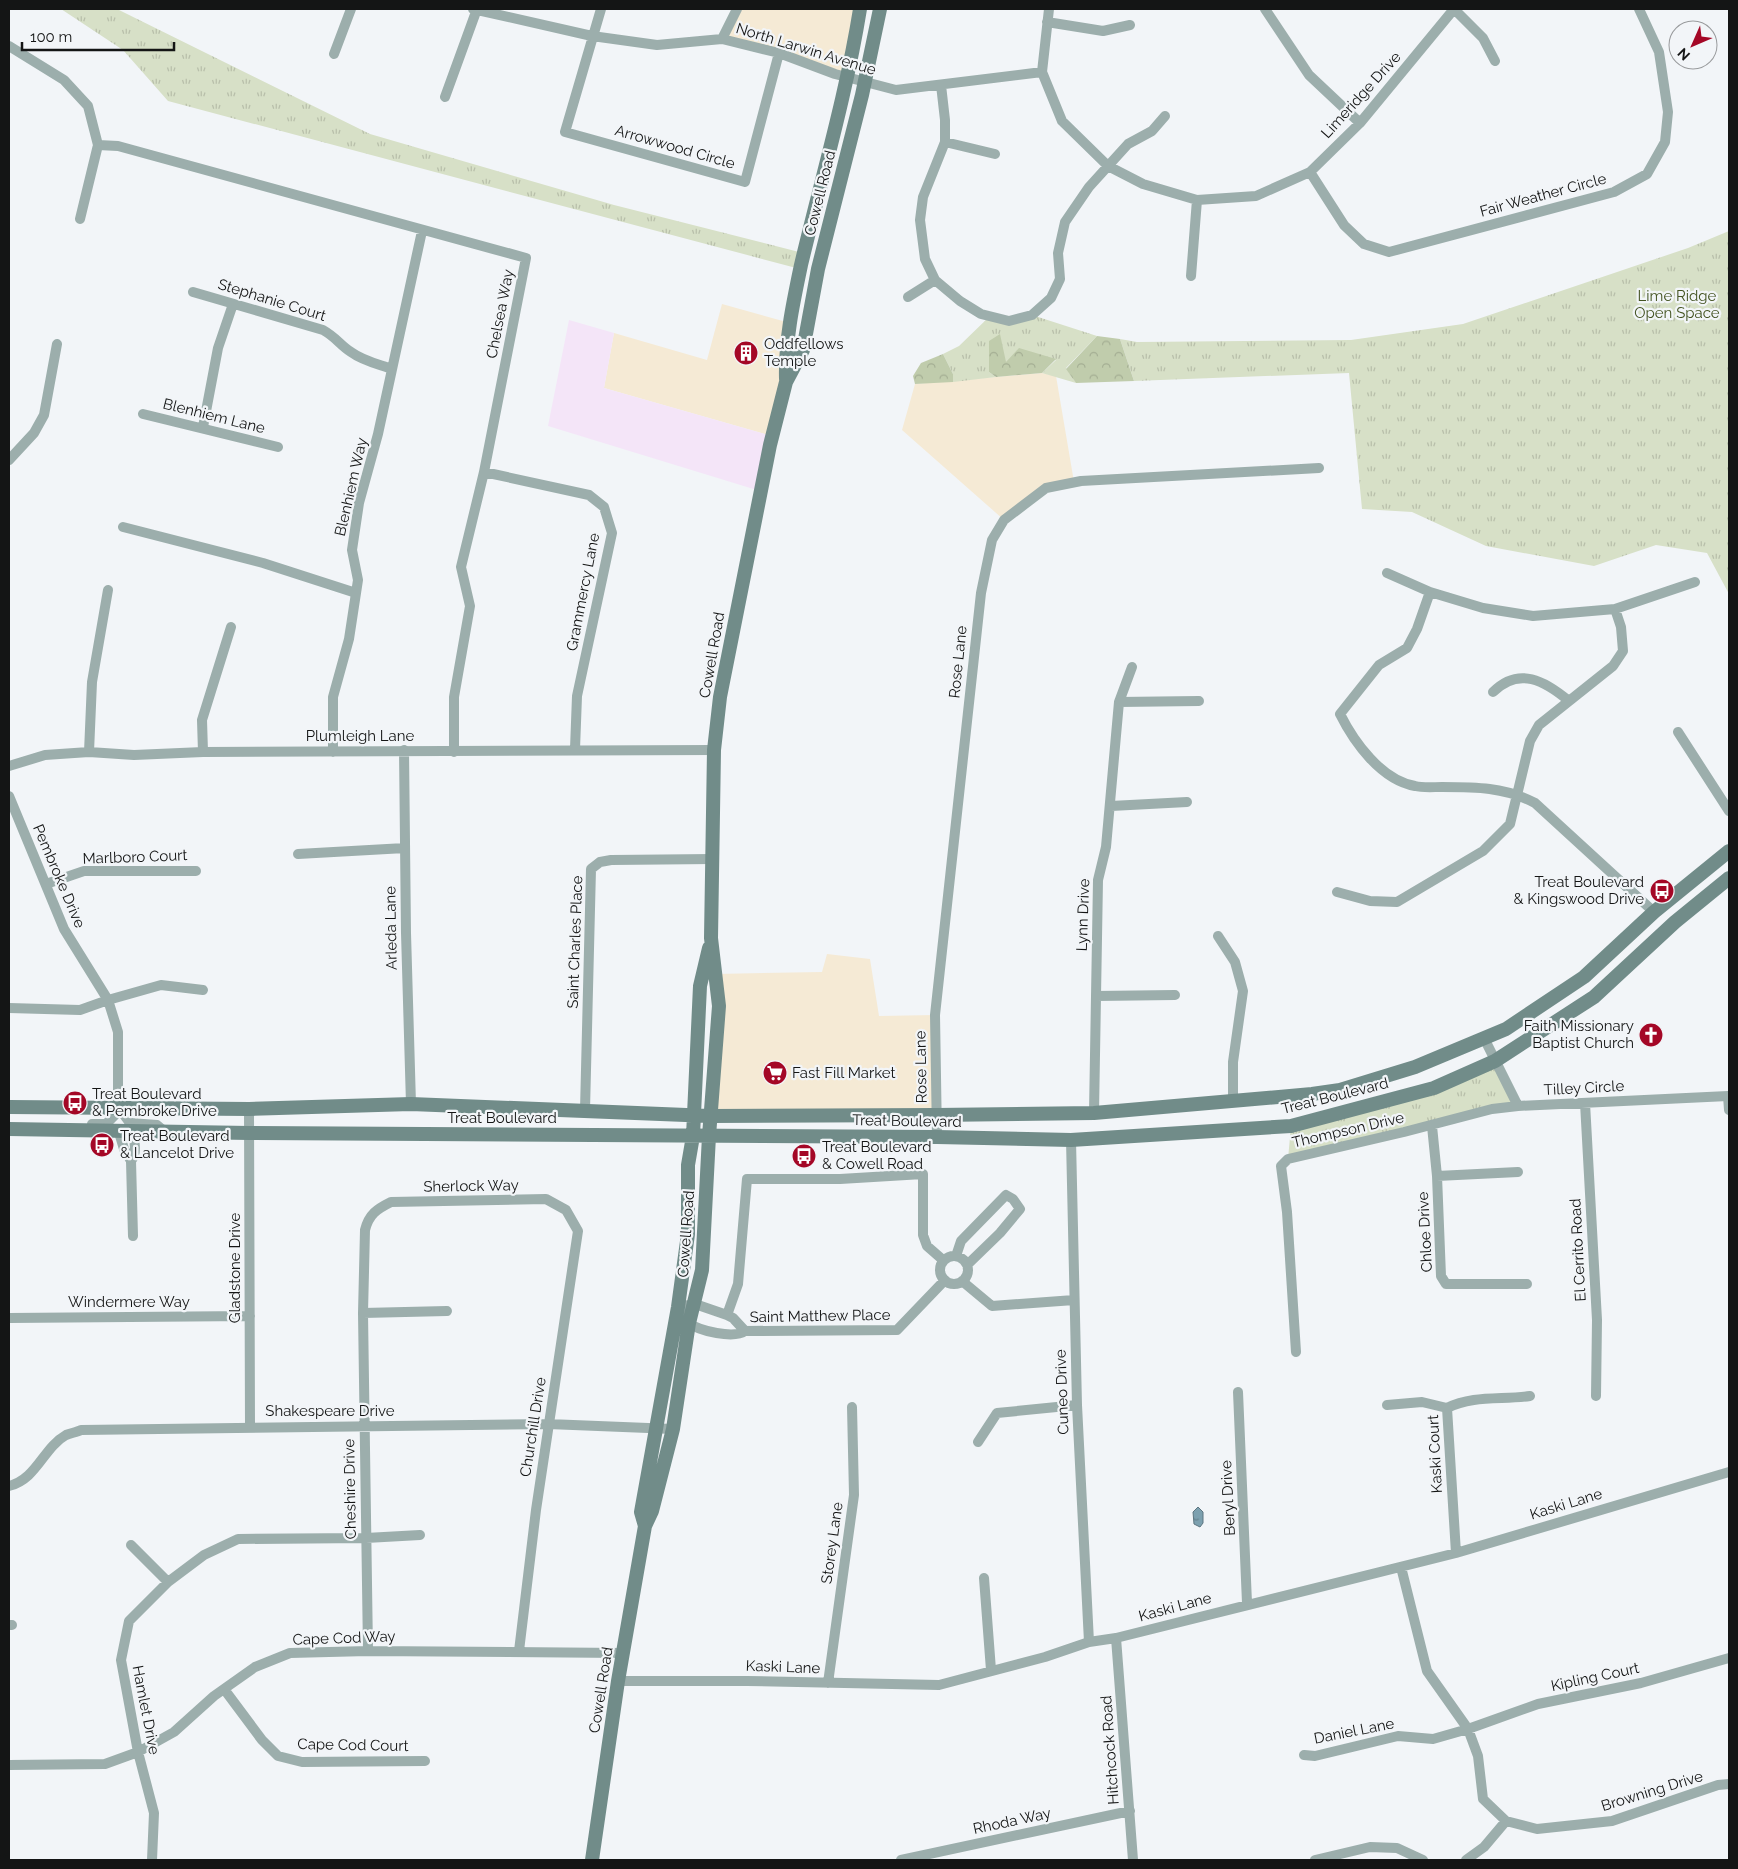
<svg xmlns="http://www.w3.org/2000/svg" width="1738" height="1869" font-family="Raleway,sans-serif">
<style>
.commercial{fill:#f5ead5}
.education{fill:#f4e5f8}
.grass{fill:url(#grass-tufts)}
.forest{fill:url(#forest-crowns)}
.water{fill:url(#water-ripples);stroke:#5d7681}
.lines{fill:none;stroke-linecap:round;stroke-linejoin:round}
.street{stroke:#9caeac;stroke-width:10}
.secondary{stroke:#718c89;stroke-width:14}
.labels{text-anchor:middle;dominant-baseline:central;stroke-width:4.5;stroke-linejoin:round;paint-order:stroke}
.street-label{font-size:15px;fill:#141515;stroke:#f2f5f8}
.park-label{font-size:15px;fill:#435321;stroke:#f2f5f8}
.poi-label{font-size:15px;fill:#141515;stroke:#f2f5f8;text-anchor:start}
</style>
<defs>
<pattern id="grass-tufts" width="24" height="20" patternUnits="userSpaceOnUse" patternTransform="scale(1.25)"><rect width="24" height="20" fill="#d7e0c7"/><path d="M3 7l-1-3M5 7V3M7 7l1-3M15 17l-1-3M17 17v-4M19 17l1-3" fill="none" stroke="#b8bfaa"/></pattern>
<pattern id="forest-crowns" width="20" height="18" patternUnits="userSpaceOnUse" patternTransform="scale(1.25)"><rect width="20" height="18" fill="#c0ccac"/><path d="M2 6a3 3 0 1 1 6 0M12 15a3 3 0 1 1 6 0" fill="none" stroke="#a4ae93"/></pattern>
<pattern id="water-ripples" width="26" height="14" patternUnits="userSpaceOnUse" patternTransform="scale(1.25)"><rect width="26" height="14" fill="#7ca0af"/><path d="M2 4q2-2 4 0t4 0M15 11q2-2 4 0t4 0" fill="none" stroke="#64818d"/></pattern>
</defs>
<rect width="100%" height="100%" fill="#f2f5f8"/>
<!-- commercial -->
<path class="commercial" d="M737,9H860L848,77L722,39Z
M722,304L790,323L772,436L604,388L614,333L707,360Z
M1042,373L1056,376L1074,482L1046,488L1004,520L902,430L915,384Z
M827,954L870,959L879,1016L935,1015L936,1115L711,1116L715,974L822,972Z"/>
<!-- education -->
<path class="education" d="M569,320L614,333L604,388L772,436L760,491L548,426Z"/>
<!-- grass -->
<path class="grass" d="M61,9H117L370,134L614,205L803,253L800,269L168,101L123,50Z
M1729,231V594L1707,553L1656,545L1594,566L1486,546L1412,512L1362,509L1349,373L1134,381L1120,339L1137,342L1351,340L1463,324L1688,248Z
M1032,315L1097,336L1066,368L1076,383L1042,373L1056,360L1006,363L989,372L996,377L953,382V374L943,354L959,346L990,316L1009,321Z
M1495,1061L1518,1106L1288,1159L1291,1126L1434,1088Z"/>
<!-- forest -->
<path class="forest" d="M1000,334L1006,362L1019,348L1056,359L1042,373L996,377L989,372V341Z
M1097,336L1120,339L1134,381L1076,383L1066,369Z
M943,354L953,374V382L915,384L913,376L921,363Z"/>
<!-- water -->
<path class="water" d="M1198,1507L1203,1512V1523L1200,1527L1194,1524L1193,1512Z"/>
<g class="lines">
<!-- street -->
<path class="street" d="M473,9L592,36L657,45L722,39L779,53L835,74L896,90L1042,72
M601,9L565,132L745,182L779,53
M1049,9L1042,72L1062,121L1108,166L1143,184L1197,200L1256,196L1310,172L1360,123L1454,9
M1265,9L1309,75L1360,123
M1454,9L1483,38L1495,61
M1047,22L1103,31L1130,25
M722,39L737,9
M9,46L64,80L88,106L98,145L80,219
M334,54L351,9
M941,85L945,120V142L923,197L920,220L925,259L935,280L960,301L981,314L1009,321L1032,315L1051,298L1060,279L1058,253L1065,222L1089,187L1128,144L1152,131L1165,116
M445,97L477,9
M945,142L995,154
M98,145L118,146L526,258L484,472L461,567L470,606L454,697V752
M1310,172L1344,225L1364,244L1389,252L1614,192L1647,174L1665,142L1668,112L1659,52L1639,9
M1191,276L1197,200
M193,292L323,330C337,338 340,345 351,352C363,361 378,364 392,369
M908,297L935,280
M143,414L278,447
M203,427L218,348L233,304
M9,460L34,433L44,415L57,344
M484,472L589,495L604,507L612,533L577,696L575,749
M123,527L263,563L356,593
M1387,573L1430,592L1483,608L1533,616L1615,609L1695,582
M1430,592L1417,629L1407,648L1379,665L1340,714C1354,742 1381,780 1415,786C1423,788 1433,787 1442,787C1475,787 1505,787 1535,803L1654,912
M1493,692C1519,666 1545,681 1569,701
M1119,702L1199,701
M1678,732L1729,811
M404,750L406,933L411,1104
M89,752L92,682L108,590
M203,752L202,720L231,627
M333,752V697L349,639L358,580L352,550L359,503L378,434L422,231
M9,766L45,755L89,752L134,755L203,752L714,750
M9,796L64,929L108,1000L118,1032V1112L106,1124H92
M1111,806L1187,802
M298,854L405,848
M46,884L84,871H196
M1337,892L1370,901L1397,902L1483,851L1510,824L1530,741L1539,725L1613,666L1623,651L1621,627L1615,609
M1218,936L1235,962L1243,991L1233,1062V1102
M1096,996L1175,995
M9,1008L80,1010L108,1000L161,985L203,990
M1484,1038L1518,1106L1728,1096L1729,1110
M1585,1103L1597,1320L1596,1396
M119,1108L130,1123L157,1125L163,1130
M249,1109L250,1426
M585,1110L591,869L600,862L611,860L713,859
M1094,1113L1098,880L1106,847L1119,702L1132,667
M1432,1126L1437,1176L1441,1276L1446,1284H1527
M118,1129L124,1149L131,1161
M132,1129C134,1140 138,1152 131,1161L133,1236
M937,1137L935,1015L981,593L992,540L1004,520L1046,488L1081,481L1319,468
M1071,1140L1077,1405L1089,1642
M1437,1176L1518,1172
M940 1270a14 14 0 1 1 28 0a14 14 0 1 1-28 0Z
M956,1256L961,1241L1006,1195L1013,1199L1020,1209L1000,1233L967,1265
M962,1281L992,1306L1074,1300
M363,1313L447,1311
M727,1315L695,1304L678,1307C681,1311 684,1320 689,1323C699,1331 734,1339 745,1331L897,1330L945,1280
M9,1318L250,1316
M745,1331L733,1318L727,1315L738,1284L747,1179H840L923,1174V1235L927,1246L943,1260
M1296,1352L1287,1212L1281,1166L1288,1159L1404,1132L1492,1109L1518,1106
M1238,1392L1247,1603
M1387,1405L1422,1402L1447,1408
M1447,1408L1456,1553
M1447,1408C1473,1395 1501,1400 1530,1396
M978,1442L997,1413L1077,1405
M9,1486C37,1479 43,1448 66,1435C71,1433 77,1432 81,1430L548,1424L673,1429
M131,1545L168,1582
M1401,1567L1427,1671L1468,1729L1478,1756L1483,1799L1506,1821L1537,1829L1612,1821L1718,1785L1729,1784
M984,1578L991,1670
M9,1625H12
M1116,1638L1133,1860
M368,1651L363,1313L365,1230C369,1214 377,1209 391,1202L546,1199L566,1210L578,1231L536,1510L519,1651
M618,1681H747L939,1685L1045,1657L1089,1642L1116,1638L1456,1553L1729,1472
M828,1683L854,1495L852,1407
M224,1689L262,1740L278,1756L302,1762L425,1761
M1304,1755L1315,1756L1398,1736L1433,1739L1468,1729L1538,1704L1641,1683L1729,1658
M9,1765L105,1764L138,1752L174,1732L214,1696L255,1667L290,1653L368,1651L623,1653
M152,1860L154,1813L138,1752L121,1660L129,1621L168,1582L204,1555L238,1539L366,1538L420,1535
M901,1860L1130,1811
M1315,1860L1370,1847L1397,1848L1423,1860
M1466,1860L1484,1847L1506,1821"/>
<!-- secondary -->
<path class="secondary" d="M786,379C785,340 793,303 801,265C821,180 846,96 860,9
M9,1107L249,1109L411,1104L711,1116L936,1115L1094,1113L1312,1094L1340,1090L1415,1067L1506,1029L1584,977L1654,912L1729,851
M9,1129L249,1133L937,1137L1071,1140L1291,1126L1434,1088L1495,1061L1594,997L1675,922L1729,878
M645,1526L641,1512L678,1307L688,1234V1165L693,1136L700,986L709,948
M592,1860L618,1681L645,1526L652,1511L673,1429L689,1323L702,1270L709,1136L719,1006L711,938L714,750L720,697L770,445L786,382L803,350L818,269L862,95L880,9"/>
</g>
<!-- icons -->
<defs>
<symbol id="building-disc" viewBox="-11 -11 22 22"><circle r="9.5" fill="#a40726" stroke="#f2f5f8"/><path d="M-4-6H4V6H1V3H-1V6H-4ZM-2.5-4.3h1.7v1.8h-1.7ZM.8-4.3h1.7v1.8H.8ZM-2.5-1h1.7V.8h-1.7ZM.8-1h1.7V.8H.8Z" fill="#fff"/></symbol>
<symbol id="bus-disc" viewBox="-11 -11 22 22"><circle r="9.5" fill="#a40726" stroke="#f2f5f8"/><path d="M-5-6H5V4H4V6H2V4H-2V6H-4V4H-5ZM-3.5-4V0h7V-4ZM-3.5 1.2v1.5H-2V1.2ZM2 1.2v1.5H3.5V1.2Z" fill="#fff"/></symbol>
<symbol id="church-disc" viewBox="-11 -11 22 22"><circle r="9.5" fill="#a40726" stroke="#f2f5f8"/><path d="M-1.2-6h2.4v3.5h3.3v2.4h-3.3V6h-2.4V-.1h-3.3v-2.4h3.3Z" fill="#fff"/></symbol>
<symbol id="supermarket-disc" viewBox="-11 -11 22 22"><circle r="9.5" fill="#a40726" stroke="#f2f5f8"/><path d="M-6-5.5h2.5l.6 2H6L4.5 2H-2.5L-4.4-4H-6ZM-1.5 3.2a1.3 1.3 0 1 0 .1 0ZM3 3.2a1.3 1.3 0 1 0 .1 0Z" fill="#fff"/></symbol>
</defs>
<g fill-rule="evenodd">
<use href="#building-disc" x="732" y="339" width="28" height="28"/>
<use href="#bus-disc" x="1648" y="877" width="28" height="28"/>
<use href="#church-disc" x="1637" y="1021" width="28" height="28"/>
<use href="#supermarket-disc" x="761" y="1059" width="28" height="28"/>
<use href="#bus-disc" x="61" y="1089" width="28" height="28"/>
<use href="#bus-disc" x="88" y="1131" width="28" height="28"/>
<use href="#bus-disc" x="790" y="1142" width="28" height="28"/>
</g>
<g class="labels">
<!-- street labels -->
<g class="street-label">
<text transform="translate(806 49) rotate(17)">North Larwin Avenue</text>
<text transform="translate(1361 95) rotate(-48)">Limeridge Drive</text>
<text transform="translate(675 147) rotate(16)">Arrowwood Circle</text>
<text transform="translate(820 193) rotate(-76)">Cowell Road</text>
<text transform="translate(1543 195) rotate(-15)">Fair Weather Circle</text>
<text transform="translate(272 300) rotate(17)">Stephanie Court</text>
<text transform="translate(500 314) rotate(-79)">Chelsea Way</text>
<text transform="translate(214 416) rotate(14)">Blenhiem Lane</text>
<text transform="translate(351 487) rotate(-77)">Blenhiem Way</text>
<text transform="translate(583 592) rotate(-79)">Grammercy Lane</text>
<text transform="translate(712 655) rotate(-80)">Cowell Road</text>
<text transform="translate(958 662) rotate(-84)">Rose Lane</text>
<text x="360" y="736">Plumleigh Lane</text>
<text transform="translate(135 857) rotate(-2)">Marlboro Court</text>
<text transform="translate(59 876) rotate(67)">Pembroke Drive</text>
<text transform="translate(1083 915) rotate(-88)">Lynn Drive</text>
<text transform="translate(391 928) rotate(-91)">Arleda Lane</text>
<text transform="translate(575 942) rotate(-88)">Saint Charles Place</text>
<text transform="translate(921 1067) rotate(-91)">Rose Lane</text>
<text transform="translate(1584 1088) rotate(-3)">Tilley Circle</text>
<text transform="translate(1335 1096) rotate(-14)">Treat Boulevard</text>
<text x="502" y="1118">Treat Boulevard</text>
<text transform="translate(907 1121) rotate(1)">Treat Boulevard</text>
<text transform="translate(1348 1130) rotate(-13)">Thompson Drive</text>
<text transform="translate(471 1186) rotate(-1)">Sherlock Way</text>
<text transform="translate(1425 1232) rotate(-93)">Chloe Drive</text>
<text transform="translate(686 1234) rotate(-86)">Cowell Road</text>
<text transform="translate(1578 1250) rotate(-93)">El Cerrito Road</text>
<text transform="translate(235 1268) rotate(-90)">Gladstone Drive</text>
<text x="129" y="1302">Windermere Way</text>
<text transform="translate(820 1316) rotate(-1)">Saint Matthew Place</text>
<text transform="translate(1062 1392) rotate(-92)">Cuneo Drive</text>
<text x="330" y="1411">Shakespeare Drive</text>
<text transform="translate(533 1427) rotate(-81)">Churchill Drive</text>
<text transform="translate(1435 1454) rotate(-93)">Kaski Court</text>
<text transform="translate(350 1489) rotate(-91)">Cheshire Drive</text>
<text transform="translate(1228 1498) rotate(-93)">Beryl Drive</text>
<text transform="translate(1566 1504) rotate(-17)">Kaski Lane</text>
<text transform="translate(832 1543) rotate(-82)">Storey Lane</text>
<text transform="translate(1175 1607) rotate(-15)">Kaski Lane</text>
<text transform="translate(344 1638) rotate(-2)">Cape Cod Way</text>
<text transform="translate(783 1667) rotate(2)">Kaski Lane</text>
<text transform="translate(1595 1677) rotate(-12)">Kipling Court</text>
<text transform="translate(601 1690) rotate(-81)">Cowell Road</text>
<text transform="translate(146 1710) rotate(79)">Hamlet Drive</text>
<text transform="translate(1354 1731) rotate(-11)">Daniel Lane</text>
<text transform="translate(353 1745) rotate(1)">Cape Cod Court</text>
<text transform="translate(1110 1750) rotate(-94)">Hitchcock Road</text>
<text transform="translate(1652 1791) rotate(-17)">Browning Drive</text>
<text transform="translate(1012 1821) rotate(-12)">Rhoda Way</text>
</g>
<!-- park labels -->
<g class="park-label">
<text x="1677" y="296">Lime Ridge<tspan x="1677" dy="17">Open Space</tspan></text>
</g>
<!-- poi labels -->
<g class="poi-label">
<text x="764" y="344">Oddfellows<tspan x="764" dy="17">Temple</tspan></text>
<text x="1644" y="882" text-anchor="end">Treat Boulevard<tspan x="1644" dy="17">&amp; Kingswood Drive</tspan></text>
<text x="1634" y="1026" text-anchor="end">Faith Missionary<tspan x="1634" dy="17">Baptist Church</tspan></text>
<text x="792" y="1073">Fast Fill Market</text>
<text x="92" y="1094">Treat Boulevard<tspan x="92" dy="17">&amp; Pembroke Drive</tspan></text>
<text x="120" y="1136">Treat Boulevard<tspan x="120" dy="17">&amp; Lancelot Drive</tspan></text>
<text x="822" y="1147">Treat Boulevard<tspan x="822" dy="17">&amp; Cowell Road</tspan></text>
</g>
</g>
<!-- border -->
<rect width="1738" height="1869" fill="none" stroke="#141515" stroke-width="20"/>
<!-- north arrow -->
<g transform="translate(1693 45) rotate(225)"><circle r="24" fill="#f2f5f8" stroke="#999b9d"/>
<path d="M0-4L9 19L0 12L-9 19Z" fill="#a40726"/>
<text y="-8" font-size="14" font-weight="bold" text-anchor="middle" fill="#141515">N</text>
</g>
<!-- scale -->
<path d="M22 42v8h152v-8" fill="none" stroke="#141515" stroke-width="2.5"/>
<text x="30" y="42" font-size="15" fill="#141515" stroke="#f2f5f8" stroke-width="4" paint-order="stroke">100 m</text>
</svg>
